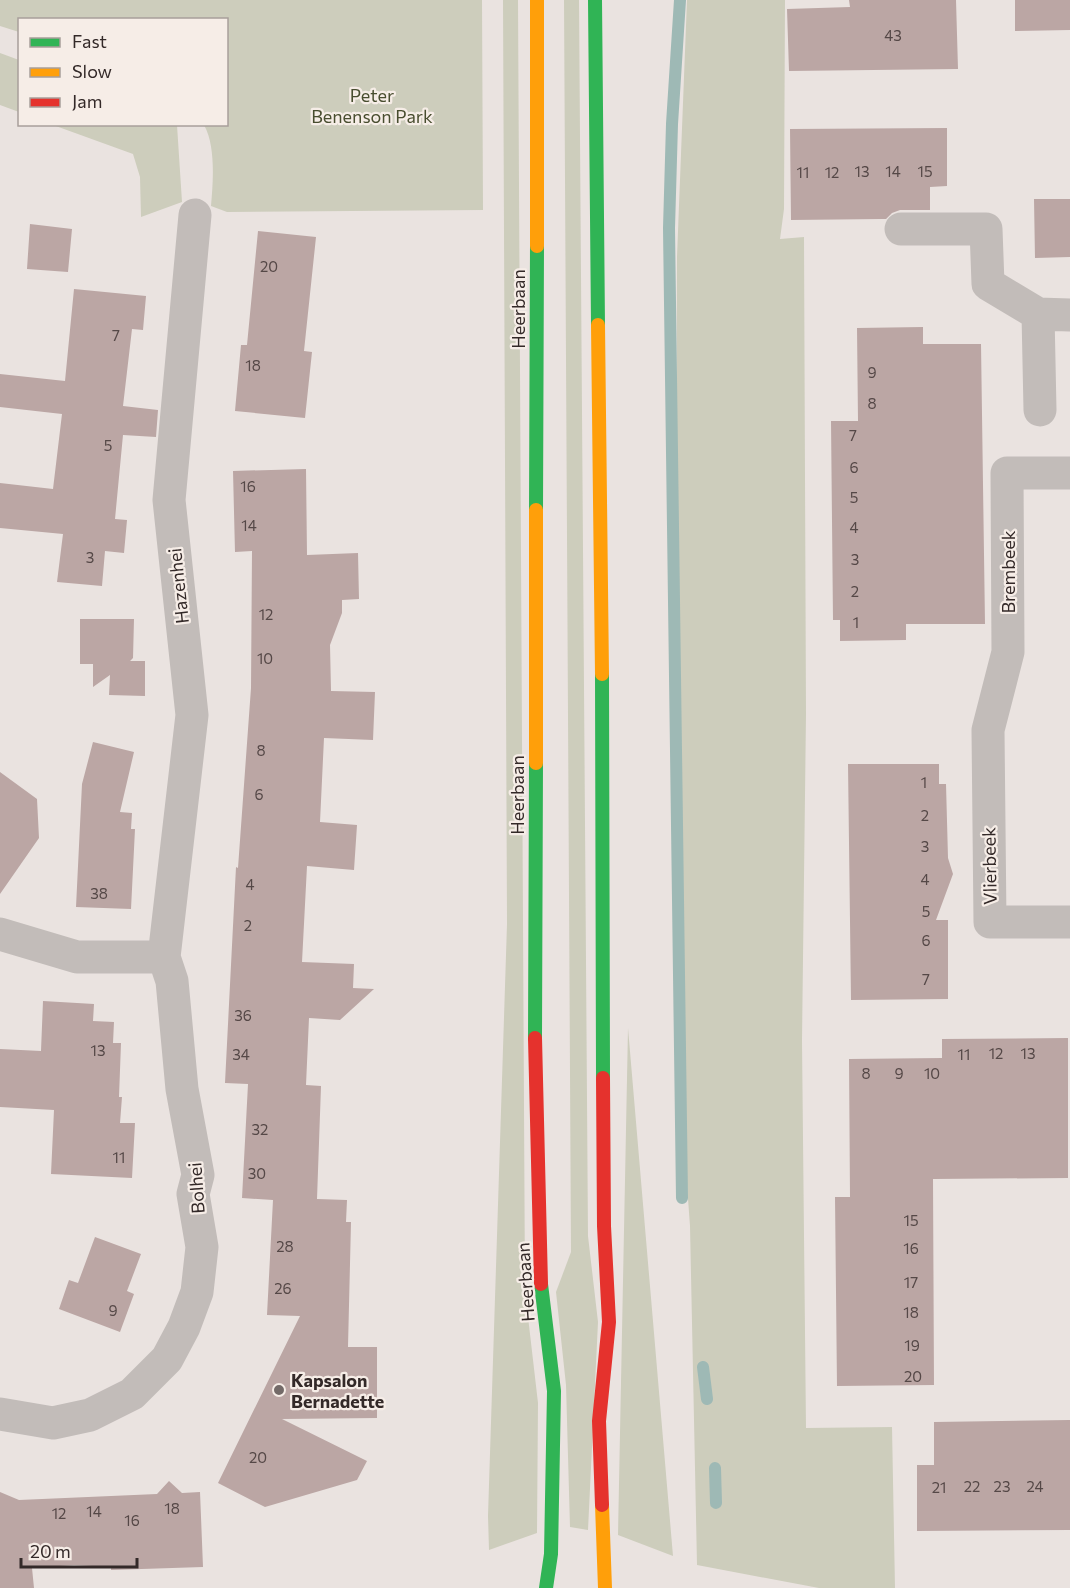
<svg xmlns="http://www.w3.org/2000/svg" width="1070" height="1588" font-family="Commissioner,sans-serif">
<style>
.green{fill:#cdcdbc}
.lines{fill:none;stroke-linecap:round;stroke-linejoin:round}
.stream{stroke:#9eb9b5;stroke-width:12}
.building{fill:#bba6a4}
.street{stroke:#c2bcb9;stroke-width:33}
.fast{stroke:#30b455;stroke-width:14}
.slow{stroke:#ff9f0a;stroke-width:14}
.jam{stroke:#e5322d;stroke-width:14}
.poi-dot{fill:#736a68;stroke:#f6ede7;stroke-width:2}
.labels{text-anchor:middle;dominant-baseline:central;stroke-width:4.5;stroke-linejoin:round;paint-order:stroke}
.number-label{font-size:15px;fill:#554847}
.park-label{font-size:18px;fill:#484d2f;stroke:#f6ede7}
.street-label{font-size:18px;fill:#332928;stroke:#f6ede7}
.poi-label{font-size:18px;font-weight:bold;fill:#332928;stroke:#f6ede7;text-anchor:start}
</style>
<rect width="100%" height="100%" fill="#eae3e0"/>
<!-- green -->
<path class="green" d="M0,0H482L483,210L227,212L211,206C213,183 216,146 204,125L226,124V20H20L19,32L0,26Z
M503,0H518L525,1291L538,1403L537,1533L489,1550L488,1516L507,924Z
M564,0H579L588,1236L598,1322L588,1530L570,1527L566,1385L556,1292L571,1252Z
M687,0H785L784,209L780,239L804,237L806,714L802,1041L806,1428L892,1427L895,1588H819L697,1565L690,1226L675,1021L677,257Z
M0,53L19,60V112L0,105Z
M53,125H177L182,202L141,217L140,177L133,154Z
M628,1028L673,1556L618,1535Z"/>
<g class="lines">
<!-- stream -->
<path class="stream" d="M680,0L672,124L669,228L682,1198
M703,1367L707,1399
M715,1468L716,1503"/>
</g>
<!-- building -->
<path class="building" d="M849,0H956L958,69L789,71L787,9L850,7Z
M1015,0H1070V30L1015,31Z
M947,128V186L930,187V210H900L892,213L886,219H882L791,220L790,129Z
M1034,199H1070V257L1035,258Z
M30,224L72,229L68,272L27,269Z
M258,231L316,237L304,351L312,352L305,418L235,411L241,345H247Z
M74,289L146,296L143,330L132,329L123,406L158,410L156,437L123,435L115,519L127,520L124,553L105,551L102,586L57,582L63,534L0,528V483L53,489L62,414L0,407V374L65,381Z
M923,327V344H981L985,624H906V640L840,641V620H833L831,421H858L857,328Z
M306,469L307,555L358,553L359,599L342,600V613L330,645L331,691L375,692L373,740L324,738L320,822L357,825L354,870L307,866L302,962L354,964L353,988L374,989L340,1020L309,1018L306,1085L321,1086L317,1199L347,1200L346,1222H351L348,1347H377V1418L282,1419L367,1461L357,1480L265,1507L218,1483L300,1316L267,1315L273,1200L242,1198L248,1084L225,1083L236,867L238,868L251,688L252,551L235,552L233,471Z
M80,619H134L133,658L130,661H145V696L109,695L110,675L93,687V664H80Z
M93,742L134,752L120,812L132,813L131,829H135L131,909L76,907L82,784Z
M848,764H939V784H946L948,858L953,874L936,920H948V999L851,1000Z
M0,772L37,799L39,838L0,894Z
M43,1001L94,1004L93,1021L114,1022L113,1043H121L119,1097H122L120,1123H135L132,1178L51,1174L54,1110L0,1107V1049L41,1051Z
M1068,1038V1178L933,1179L934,1385L837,1386L835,1197H850L849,1059L942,1058V1039Z
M95,1237L141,1254L127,1291L134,1294L120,1332L59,1309L69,1280L78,1283Z
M1070,1420V1530L917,1531V1465H934V1422Z
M169,1481L182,1493L200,1492L203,1567L111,1570V1567L74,1565L32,1568L34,1588H0V1492L19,1500L157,1494Z"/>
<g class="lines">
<!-- street -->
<path class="street" d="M901,229H986L988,284L1038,314L1070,315
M1038,314L1040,410
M1070,473H1007L1008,652L988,730L990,922H1070
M0,934L77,957H164
M0,1414L53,1423L90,1415L132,1394L167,1359L184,1327L197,1292L202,1247L193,1194L198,1175L182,1089L172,981L164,957L192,715L169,500L195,215"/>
<!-- fast -->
<path class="fast" d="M595,0L598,325
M536,510L537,246
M602,674L603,1078
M535,1038L536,763
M541,1284L554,1391L551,1554L546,1588"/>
<!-- slow -->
<path class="slow" d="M537,246V0
M598,325L602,674
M536,763V510
M602,1505L605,1588"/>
<!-- jam -->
<path class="jam" d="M535,1038L541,1284
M602,1505L599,1421L609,1322L604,1226L603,1078"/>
</g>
<!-- markers -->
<circle class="poi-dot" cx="279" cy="1390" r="6"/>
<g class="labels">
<!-- number labels -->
<g class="number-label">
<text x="893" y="35">43</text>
<text x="862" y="171">13</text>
<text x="893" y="171">14</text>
<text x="925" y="171">15</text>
<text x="803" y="172">11</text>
<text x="832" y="172">12</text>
<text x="269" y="266">20</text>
<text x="116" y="335">7</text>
<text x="253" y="365">18</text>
<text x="872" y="372">9</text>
<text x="872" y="403">8</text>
<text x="853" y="435">7</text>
<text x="108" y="445">5</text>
<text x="854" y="467">6</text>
<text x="248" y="486">16</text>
<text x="854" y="497">5</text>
<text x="249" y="525">14</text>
<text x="854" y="527">4</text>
<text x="90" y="557">3</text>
<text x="855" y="559">3</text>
<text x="855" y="591">2</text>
<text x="266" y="614">12</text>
<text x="856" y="622">1</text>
<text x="265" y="658">10</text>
<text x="261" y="750">8</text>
<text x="924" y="782">1</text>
<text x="259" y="794">6</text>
<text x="925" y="815">2</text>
<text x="925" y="846">3</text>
<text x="925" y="879">4</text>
<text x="250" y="884">4</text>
<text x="99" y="893">38</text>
<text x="926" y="911">5</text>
<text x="248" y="925">2</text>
<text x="926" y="940">6</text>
<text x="926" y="979">7</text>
<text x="243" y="1015">36</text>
<text x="98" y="1050">13</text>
<text x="996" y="1053">12</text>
<text x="1028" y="1053">13</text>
<text x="241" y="1054">34</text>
<text x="964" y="1054">11</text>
<text x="866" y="1073">8</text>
<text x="899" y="1073">9</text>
<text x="932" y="1073">10</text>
<text x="260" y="1129">32</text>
<text x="119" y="1157">11</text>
<text x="257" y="1173">30</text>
<text x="911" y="1220">15</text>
<text x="285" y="1246">28</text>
<text x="911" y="1248">16</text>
<text x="911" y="1282">17</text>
<text x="283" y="1288">26</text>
<text x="113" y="1310">9</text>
<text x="911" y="1312">18</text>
<text x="912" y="1345">19</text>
<text x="913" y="1376">20</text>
<text x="258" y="1457">20</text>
<text x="972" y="1486">22</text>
<text x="1002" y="1486">23</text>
<text x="1035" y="1486">24</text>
<text x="939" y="1487">21</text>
<text x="172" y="1508">18</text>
<text x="94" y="1511">14</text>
<text x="59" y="1513">12</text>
<text x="132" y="1520">16</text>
</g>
<!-- park labels -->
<g class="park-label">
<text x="372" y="95">Peter<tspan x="372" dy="21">Benenson Park</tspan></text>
</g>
<!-- street labels -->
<g class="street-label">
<text transform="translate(518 309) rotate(-90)">Heerbaan</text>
<text transform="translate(1008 572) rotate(-90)">Brembeek</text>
<text transform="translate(178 586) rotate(-96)">Hazenhei</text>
<text transform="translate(517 795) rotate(-90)">Heerbaan</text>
<text transform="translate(989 866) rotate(-91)">Vlierbeek</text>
<text transform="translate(196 1188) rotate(-94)">Bolhei</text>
<text transform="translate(525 1282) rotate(-94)">Heerbaan</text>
</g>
<!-- poi labels -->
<g class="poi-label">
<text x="291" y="1380">Kapsalon<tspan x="291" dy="21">Bernadette</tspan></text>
</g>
</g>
<!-- legend -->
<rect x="18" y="18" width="210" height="108" fill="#f6ede7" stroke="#a89f9b" stroke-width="1.5"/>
<rect x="30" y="38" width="30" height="9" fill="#30b455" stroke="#a89f9b" stroke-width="1.5"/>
<text x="72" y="48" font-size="18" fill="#332928">Fast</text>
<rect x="30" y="68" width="30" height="9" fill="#ff9f0a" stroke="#a89f9b" stroke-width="1.5"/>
<text x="72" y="78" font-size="18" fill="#332928">Slow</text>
<rect x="30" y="98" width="30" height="9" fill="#e5322d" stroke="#a89f9b" stroke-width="1.5"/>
<text x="72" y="108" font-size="18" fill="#332928">Jam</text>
<!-- scale -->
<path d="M21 1558v9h116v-9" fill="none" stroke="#332928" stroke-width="3"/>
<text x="30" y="1558" font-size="18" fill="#332928" stroke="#f6ede7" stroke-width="4.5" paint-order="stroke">20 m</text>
</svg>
